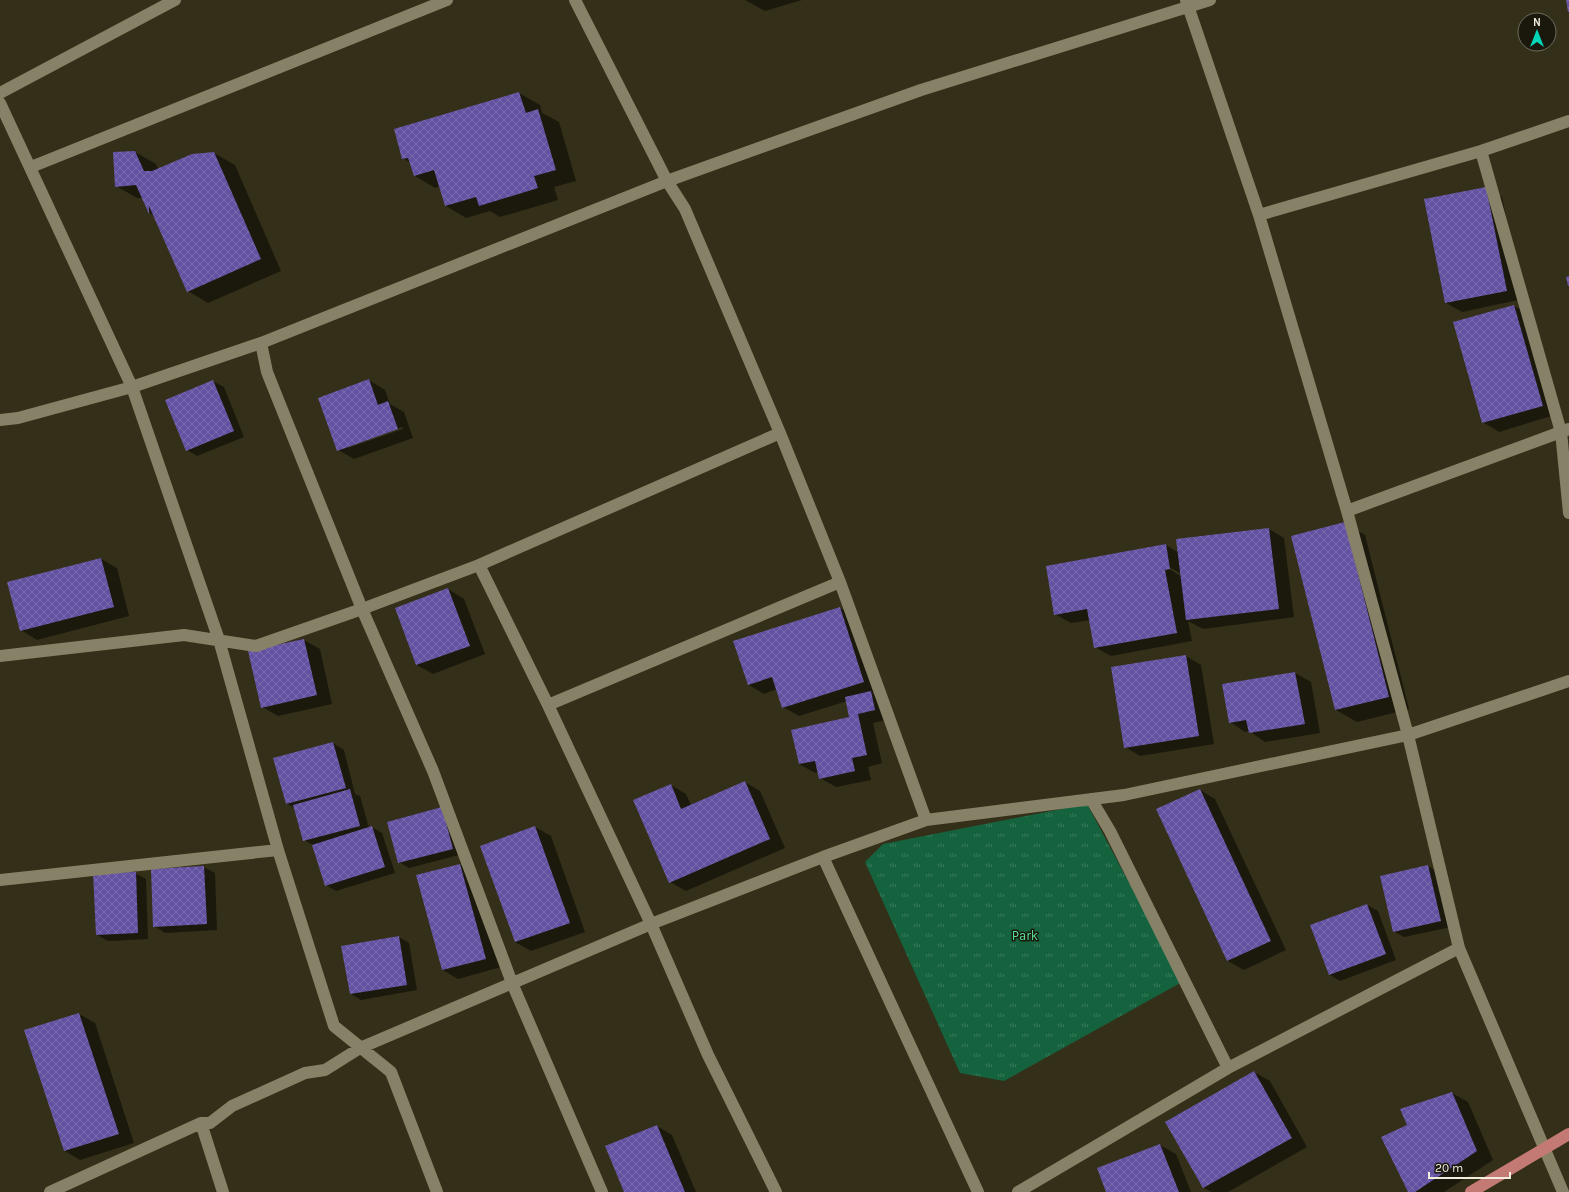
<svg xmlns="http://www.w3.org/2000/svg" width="1569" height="1192" font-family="Karla,sans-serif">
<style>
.park{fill:url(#park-tufts)}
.shadow{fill:#0007;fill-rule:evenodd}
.building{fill:url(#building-cross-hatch)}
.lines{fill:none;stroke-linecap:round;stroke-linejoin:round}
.minor{stroke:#878167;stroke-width:12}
.major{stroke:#c47a74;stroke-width:12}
.labels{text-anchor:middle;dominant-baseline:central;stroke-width:3;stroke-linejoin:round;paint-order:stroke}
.park-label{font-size:13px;fill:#5be09b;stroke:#1a170d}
</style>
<defs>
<pattern id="park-tufts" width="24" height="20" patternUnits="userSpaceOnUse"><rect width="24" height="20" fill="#15633e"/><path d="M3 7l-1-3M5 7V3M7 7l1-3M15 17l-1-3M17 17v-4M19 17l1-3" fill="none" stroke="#387a5a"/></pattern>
<pattern id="building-cross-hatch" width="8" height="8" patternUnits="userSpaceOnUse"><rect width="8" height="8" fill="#6352a1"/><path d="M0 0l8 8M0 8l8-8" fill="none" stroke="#7a6bae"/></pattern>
</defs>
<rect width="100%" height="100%" fill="#342f18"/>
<!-- park -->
<path class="park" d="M1087,804L1182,982L1004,1081L960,1073L865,862L883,844Z"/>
<!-- shadow -->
<path class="shadow" d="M745,0H802L765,11Z
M519,93L540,105L542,113L559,122L576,181L554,187L558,200L500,217L490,211L466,218L446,206L440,186L435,188L415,176L410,163L403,158Z
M135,152L156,164L158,169L214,153L235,165L281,271L208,303L188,291L154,216L150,213L143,198H137L116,186Z
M1486,188L1502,197L1523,299L1462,312L1446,303Z
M1514,306L1530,315L1558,414L1499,432L1483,422Z
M369,380L385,390L390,404L404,412L413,438L354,459L338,450ZM402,427L403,429L348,448V446Z
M213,381L224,387L244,437L197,456L187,450Z
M1345,523L1365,535L1409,709L1357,722L1336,710L1292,537Z
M1269,529L1284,538L1294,617L1203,629L1188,621L1192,641L1111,656L1095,647L1090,620L1071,623L1055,614L1166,545L1179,553ZM1167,566L1182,574V577L1166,567Z
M101,559L117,568L129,616L37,640L21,630Z
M448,589L464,599L485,654L433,674L417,665L396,609Z
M840,608L856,617L880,690L872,693L887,701L891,719L873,723L882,763L868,767L871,780L836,787L820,778L819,772L815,773L799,764L851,717L847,701L799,716L783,707L777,689L764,694L749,685L735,642Z
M304,640L320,649L332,704L278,716L262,707Z
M1186,656L1201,665L1214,744L1140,756L1125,747Z
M1295,673L1311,682L1320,733L1265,742L1249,731L1245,732L1230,722L1223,685Z
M333,743L344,750L355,794L360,796L369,828L372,827L382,833L395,873L336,891L326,885L313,845L304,840L296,809L286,803Z
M745,782L760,791L785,848L686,891L670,882L671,785L686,794L691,805Z
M1200,790L1215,799L1286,950L1244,970L1228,961Z
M442,808L463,854L409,868L399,862Z
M535,827L551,836L585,932L531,951L515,942Z
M460,865L475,874L501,967L458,979L443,970Z
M1428,866L1438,872L1451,927L1404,937L1393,931Z
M204,867L215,873L217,930L165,933L154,926L152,869Z
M135,873L146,879L148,939L108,941L97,935Z
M1367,905L1378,911L1396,960L1340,981L1330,975Z
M399,937L409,943L417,990L361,1000L351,994Z
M79,1014L95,1023L134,1143L80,1160L65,1151Z
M1254,1072L1270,1081L1307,1147L1228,1192H1212L1204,1188L1166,1122Z
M1452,1093L1468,1102L1493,1160L1444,1192H1409Z
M657,1126L672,1135L696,1192H625Z
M1160,1145L1176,1154L1191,1192H1107Z"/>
<!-- building -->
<path class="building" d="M1566,0H1569V12H1568Z
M519,92L526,113L538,109L556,170L534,176L538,188L479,206L476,197L445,206L434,170L414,176L408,158L402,159L394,129Z
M135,151L144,171H152L192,154L214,152L261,259L187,292L149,206V214L136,185L115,187L113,152Z
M1486,187L1507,291L1445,303L1424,199Z
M1569,276V286H1568L1566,277Z
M1514,305L1543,406L1482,423L1453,322Z
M369,379L378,405L388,401L398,429L337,451L318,398Z
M213,380L234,431L186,451L165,400Z
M1345,522L1389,697L1335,710L1291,536Z
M1269,528L1279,609L1186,620L1176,539Z
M1166,544L1170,569L1165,570L1177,633L1094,648L1087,609L1054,615L1046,566Z
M101,558L114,607L20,631L7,582Z
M448,588L470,646L416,665L395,608Z
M840,607L864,682L782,708L772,677L748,685L733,641Z
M304,639L317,695L261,708L248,651Z
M1186,655L1199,736L1124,748L1111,667Z
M1295,672L1305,724L1249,733L1246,720L1229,723L1222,684Z
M871,691L875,710L858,714L867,755L852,758L855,771L819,779L815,761L799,764L791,730L849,717L845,697Z
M333,742L346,788L286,804L273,758Z
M745,781L770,839L669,883L633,800L671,784L681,809Z
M350,789L360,826L303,841L293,805Z
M1200,789L1271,941L1227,961L1156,809Z
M442,807L453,849L398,863L387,822Z
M372,826L385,867L325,886L312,845Z
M535,826L570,923L515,942L480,846Z
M460,864L486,959L442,970L416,875Z
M1428,865L1441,921L1393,932L1380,876Z
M204,866L207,924L153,927L151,869Z
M136,872L138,933L96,935L93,873Z
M1367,904L1386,954L1329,975L1310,925Z
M399,936L407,985L350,994L341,946Z
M79,1013L119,1134L64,1151L24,1030Z
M1254,1071L1292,1138L1203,1188L1165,1122Z
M1452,1092L1477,1151L1415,1192H1408L1381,1137L1407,1125L1400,1109Z
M657,1125L685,1192H624L605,1146Z
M1160,1144L1179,1192H1106L1097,1168Z"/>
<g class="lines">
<!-- minor -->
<path class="minor" d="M575,0L667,181L685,209L780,433L840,582L926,820
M1186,0L1259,215L1347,511L1569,429
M0,93L175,0
M0,103L132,387L219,640L278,850L334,1026L391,1072L437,1192
M1481,151L1561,432L1569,513
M31,167L447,0
M1259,215L1481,151L1569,121
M261,343L267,372L362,609L433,771L512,983L602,1192
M0,420L18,418L132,387L261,343L667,181L921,90L1210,0
M1347,511L1408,735L1459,948L1563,1192
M479,565L548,705L651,924L708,1055L776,1192
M0,656L184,635L256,646L362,609L479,565L780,433
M548,705L840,582
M1091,799L1110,831L1228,1068
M823,857L978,1192
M0,880L278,850
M201,1123L223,1192
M50,1192L201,1123H210L232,1106L305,1073L325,1070L360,1048L651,924L823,857L926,820L1124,795L1408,735L1569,681
M1018,1192L1228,1068L1459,948"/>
<!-- major -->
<path class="major" d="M1471,1192L1569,1134"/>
</g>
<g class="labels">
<!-- park labels -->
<g class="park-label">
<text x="1025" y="935">Park</text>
</g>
</g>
<!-- north arrow -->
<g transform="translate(1537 32)"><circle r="19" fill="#1a170d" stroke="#706d61"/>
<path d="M0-3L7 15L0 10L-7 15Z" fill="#00d5b7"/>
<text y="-6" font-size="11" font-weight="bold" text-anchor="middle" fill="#f1eee0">N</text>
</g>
<!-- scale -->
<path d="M1429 1172v6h81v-6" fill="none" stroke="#f1eee0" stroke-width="2"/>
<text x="1435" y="1172" font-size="12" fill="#f1eee0" stroke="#1a170d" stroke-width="3" paint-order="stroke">20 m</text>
</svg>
